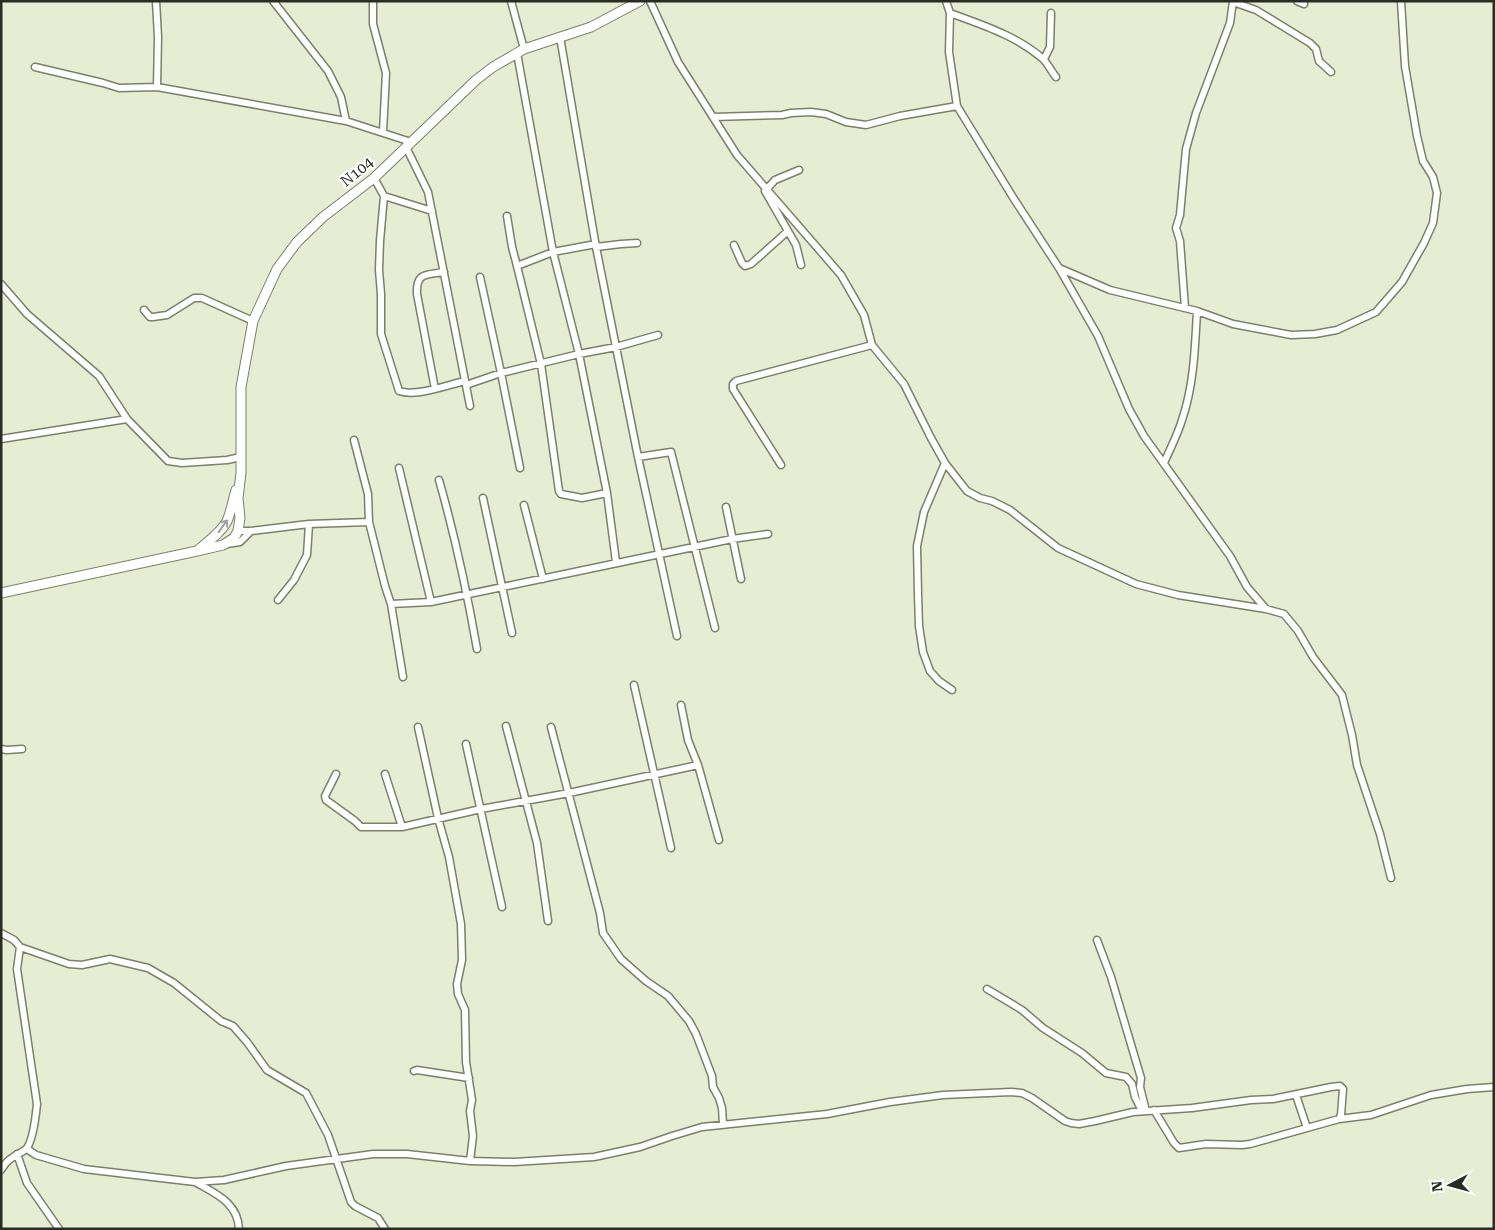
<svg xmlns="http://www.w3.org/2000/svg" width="1495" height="1230" font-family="'Roboto Serif',serif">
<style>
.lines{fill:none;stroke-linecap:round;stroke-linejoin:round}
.street-casing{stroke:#7b8067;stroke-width:9}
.secondary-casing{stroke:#7b8067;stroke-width:11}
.street{stroke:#fff;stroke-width:6}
.secondary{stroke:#fff;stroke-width:9}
.oneway{stroke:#a0a09c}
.labels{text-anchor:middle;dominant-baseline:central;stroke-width:4.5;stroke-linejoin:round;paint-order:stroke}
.street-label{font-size:15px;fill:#2b2d23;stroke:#fff}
</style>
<rect width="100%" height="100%" fill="#e7edd2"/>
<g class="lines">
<defs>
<path id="street" d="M273,1L328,71L341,97L346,121
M373,1V24L386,73L383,132
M511,1L524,49
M650,1L678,62L737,155L841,275L864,315L872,345L904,384L931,438L945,463L924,512L917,546L918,594L919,626L923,652L930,671L939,681L952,690
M946,1L950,13L949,52L957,106L1014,199L1059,268L1098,336L1129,409L1144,436L1230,556L1247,587L1266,609L1284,614L1298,631L1313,657L1342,695L1352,735L1357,765L1380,834L1391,878
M1297,1L1304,4
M1233,2L1256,10L1310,43L1316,49L1319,61L1331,72
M950,13C982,25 1015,35 1042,58C1047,62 1051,71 1056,77
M560,37L596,247L638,457L677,636
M517,53L553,252L579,354L607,493L616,562
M1044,59L1050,47L1051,13
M35,67L103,83L119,88L157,87L158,37L156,1
M157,87L346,121L411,142
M713,117L782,115L791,113L811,112L826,114L846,122L866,125L900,116L957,106
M406,147L428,192L470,406
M799,170L775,180L765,191L796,245L801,265
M374,178L384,196L380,241L379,270L381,294V334L399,391C416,397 447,385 465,381
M384,196L432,211
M507,216L512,247L517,266L541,364L559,491L561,494L582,498L607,493
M734,245L742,263L745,266L751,264L788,231
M596,247L621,244L637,243
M517,266L553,252L596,244
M1059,268L1110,290L1197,311L1233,324L1291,335L1315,334L1337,330L1376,312L1402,282L1424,243L1433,223L1437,193L1433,177L1423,161L1417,136L1405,66L1401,1
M480,277L501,373L520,468
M1,284L27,314L99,376L127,419L168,461L182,463L227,460L241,457
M1185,308L1180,241L1176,228L1180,215L1186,149L1196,113L1230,23L1233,1
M144,310L150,317H153L167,315L194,298H202L253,321
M466,385L501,373L579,354L616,347L658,335
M435,389L417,294C416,272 426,275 444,272
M1,439L127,419
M354,440L368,494L369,522L385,586L391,604L403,677
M638,457L671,452L715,628
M945,463L967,491L980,498L992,501L1010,510L1058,548L1136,584L1178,595L1266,609
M1164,463C1170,449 1178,434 1182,420C1194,385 1195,347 1197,311
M781,465L733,389V384L736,381L872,345
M399,468L431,602
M439,480C455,536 467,592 477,649
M483,498L512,633
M524,505L543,579
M726,507L741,579
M238,531H251L309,524L369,522
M227,544L240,542L251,531
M278,600L294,580L307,555L309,524
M391,604L431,602L732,539L768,534
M634,685L671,848
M681,705L688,740L698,765
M506,726L537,843L548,921
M418,727L438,818L449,857L461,924L462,960L457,984L458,994L465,1010L466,1062L472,1100L470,1111L473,1136L470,1161
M551,727L600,913L603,933L621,959L646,981L668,996L689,1021L696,1034L712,1076L713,1087L719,1098L722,1108L723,1124
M466,744L502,907
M1,749L7,750L22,749
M336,774L325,796L326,800L355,821L361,827H402L481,809L569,793L698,765L719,840
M385,774L402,827
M1,933L14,940L20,947L17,969L37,1104C36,1114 33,1144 25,1150C14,1157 8,1158 1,1170
M1097,940L1111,977L1138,1068L1141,1078L1140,1087L1146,1111
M20,947L69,964L82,965L110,959L148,968L174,983L221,1021L233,1026L247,1042L267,1070L306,1093L328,1135L351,1202L355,1206L378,1218L385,1229
M987,989L1022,1010L1043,1028L1082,1053L1106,1073L1126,1077L1132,1084L1135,1097L1142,1111
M414,1071L417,1070L469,1078
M1296,1095L1307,1128
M1339,1119L1371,1115L1431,1095L1467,1089L1494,1087
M27,1149L36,1155L84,1169L195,1182L224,1180L286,1166L373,1154H407L470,1161L514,1162L594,1157L640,1147L672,1136L702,1127L827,1114L890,1102L943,1095L1011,1092L1022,1093L1032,1098L1065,1121L1071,1123L1079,1124L1095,1121L1133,1112L1192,1108L1251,1100L1273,1099L1331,1087L1340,1086L1343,1089L1341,1115L1339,1119L1250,1144L1242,1145L1206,1144L1179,1148L1174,1143L1154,1110
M17,1154L27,1183L59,1229
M197,1183C216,1194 238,1203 239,1229"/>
<path id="secondary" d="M198,550C207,542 221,533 227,521C231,512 233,500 236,490
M1,593L197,551L223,545L234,538L238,531L240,518L238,498L241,473V387L253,321L277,269L297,242L323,217L374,178L476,80L493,67L524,49L591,27L640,1"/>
</defs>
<!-- street casing -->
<use href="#street" class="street-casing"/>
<!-- secondary casing -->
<use href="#secondary" class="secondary-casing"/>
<!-- street -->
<use href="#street" class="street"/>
<!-- secondary -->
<use href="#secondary" class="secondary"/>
</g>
<!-- one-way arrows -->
<defs><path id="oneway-shaft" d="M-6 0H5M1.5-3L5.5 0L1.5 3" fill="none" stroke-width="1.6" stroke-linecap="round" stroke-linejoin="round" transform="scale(1.25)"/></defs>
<use class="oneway" href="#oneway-shaft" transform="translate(223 526) rotate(-54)"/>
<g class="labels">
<!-- street labels -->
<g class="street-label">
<text transform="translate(357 172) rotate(-39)">N104</text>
</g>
</g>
<!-- border -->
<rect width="1495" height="1230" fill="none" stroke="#2b2d23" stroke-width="5"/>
<!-- north arrow -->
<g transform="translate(1450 1185) rotate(264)" stroke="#ffffff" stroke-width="4" paint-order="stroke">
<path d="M0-4L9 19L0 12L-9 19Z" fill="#2b2d23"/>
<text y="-8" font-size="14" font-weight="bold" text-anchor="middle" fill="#2b2d23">N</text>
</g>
</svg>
